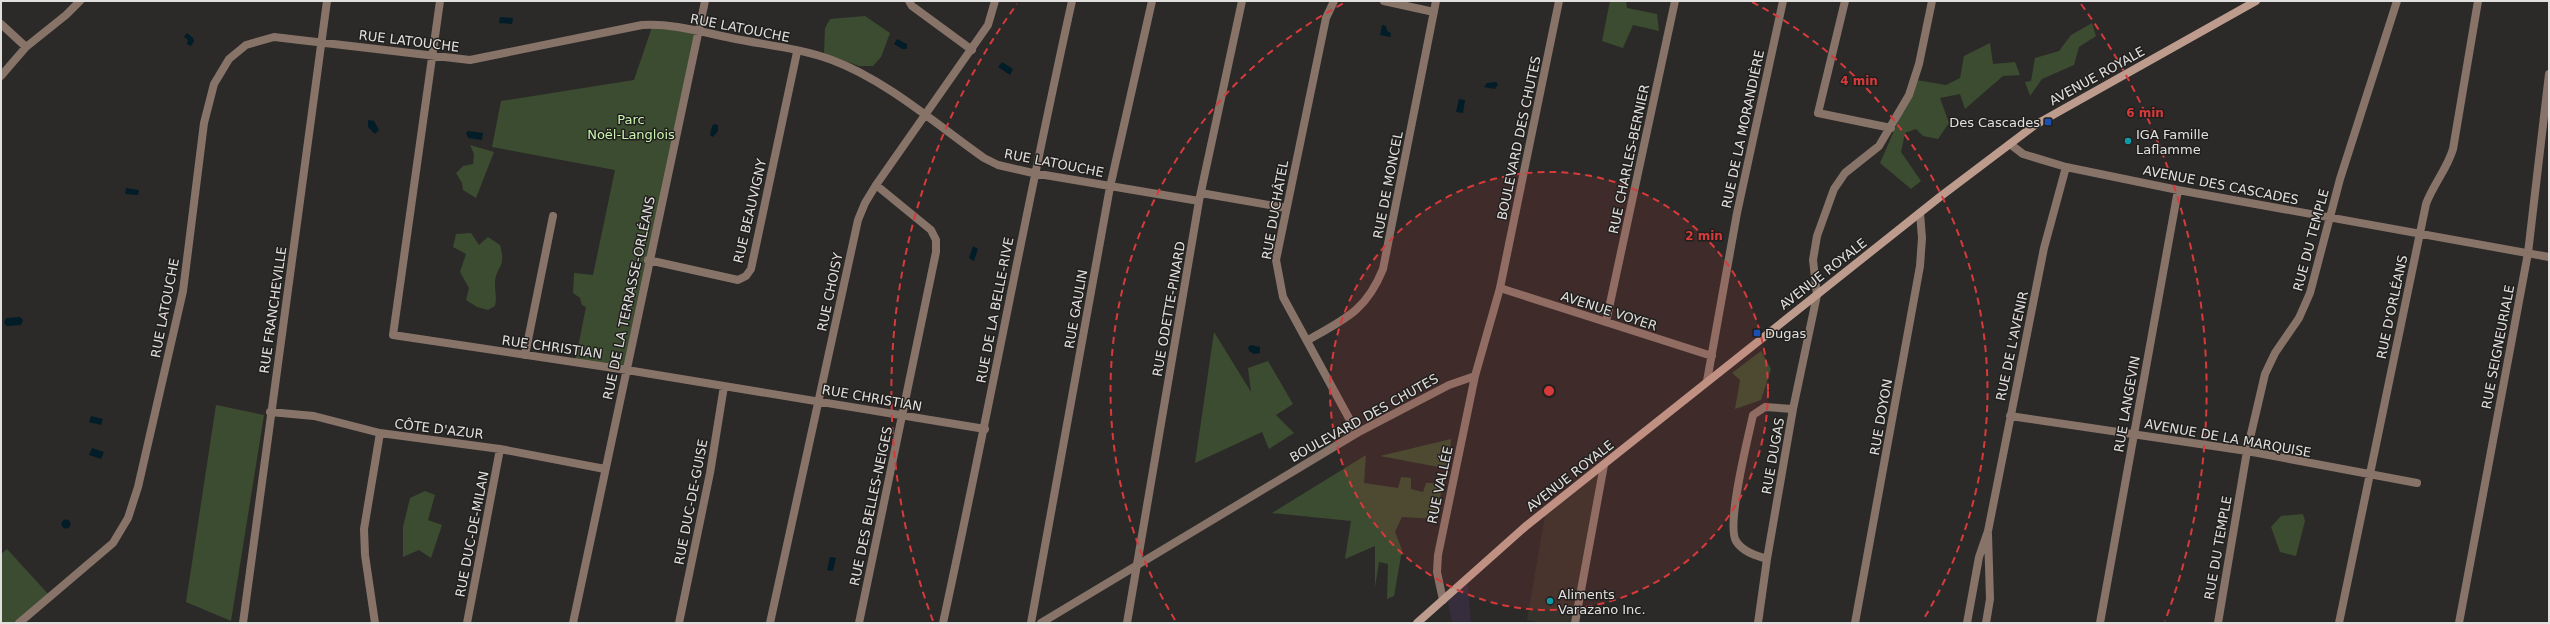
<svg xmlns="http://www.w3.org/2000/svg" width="2550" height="624" font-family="'DejaVu Sans',sans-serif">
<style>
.commercial{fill:#362d3d}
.built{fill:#36332c}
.green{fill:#3c4c30}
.water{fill:#021c28}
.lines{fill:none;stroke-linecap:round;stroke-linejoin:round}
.minor{stroke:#887369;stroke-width:8}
.tertiary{stroke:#887369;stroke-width:8}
.secondary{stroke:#bd9c8d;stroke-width:8}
.ring{fill:none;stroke:#d73a3a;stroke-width:2;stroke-dasharray:7 5}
.transit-dot{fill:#1a4fb4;stroke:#21201e;stroke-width:1.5}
.culture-dot{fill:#0f9aa8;stroke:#21201e;stroke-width:1.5}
.labels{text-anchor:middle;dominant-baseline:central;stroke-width:3;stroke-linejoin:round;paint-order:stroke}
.street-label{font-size:13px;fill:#e1e0df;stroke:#21201e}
.park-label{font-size:13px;fill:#cbf3b0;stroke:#21201e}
.poi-label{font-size:13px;fill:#e1e0df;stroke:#21201e;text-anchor:start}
.centre{fill:#d73a3a;stroke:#21201e;stroke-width:2}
.ring-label{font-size:12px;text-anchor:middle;font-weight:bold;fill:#d73a3a;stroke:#21201e;stroke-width:3;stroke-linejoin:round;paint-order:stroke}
</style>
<rect width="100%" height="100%" fill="#2b2a28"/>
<!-- commercial -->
<path class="commercial" d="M1467,579L1471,623H1452L1447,596Z"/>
<!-- built -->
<path class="built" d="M1604,465L1575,623H1542L1527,620L1546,510Z"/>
<!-- green -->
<path class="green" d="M1610,1H1626L1627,8L1657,14L1659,31L1633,25L1623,48L1602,41Z
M865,16L890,33L881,57L873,66H859L824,53L825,28L830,19Z
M2092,23L2096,36L2079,47L2074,65L2042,79L2030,96L2025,82L2031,81L2035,58L2059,51L2071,35Z
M653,24L698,31L627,370L575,362L586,307L582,305L580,298L573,293L574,273L593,275L615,170L492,147L501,101L634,80Z
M1990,43L1993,64L2015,62L2020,75L2003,76L1965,109L1960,94L1940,98L1949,123L1938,139L1923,136L1916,129L1905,133L1901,152L1921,181L1911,189L1880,163L1916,80L1946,85L1960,78L1964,56Z
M470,145L494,152L476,198L463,190L462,183L456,173L463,166L473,164L474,154Z
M471,233L479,245L488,237L500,245C507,270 495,266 495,284C495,293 497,297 495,306L488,310L477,307L466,300L469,288L460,272L466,254L453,247L456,234Z
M1214,332L1251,392L1248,368L1268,361L1293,404L1276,415L1294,433L1269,449L1262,432L1195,463Z
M1761,351L1771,369L1761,400L1735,409L1740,380L1732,373Z
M216,405L264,415L231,621L186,602Z
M1451,439L1449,469L1380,456Z
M1366,455L1364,483L1398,488L1401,477L1411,478V489L1423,492L1426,483H1443L1436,519L1402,517L1395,532L1402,550L1394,596L1387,599L1388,564L1379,562L1375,587V546L1345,559L1351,521L1272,513Z
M425,491L435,495L428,520L442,525L431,558L419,550L403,557V527L410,498Z
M2303,514L2305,521L2296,556L2280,552L2271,527L2281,516Z
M7,549L50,596L19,623H1V554Z"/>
<!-- water -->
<path class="water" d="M500,17L513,18L512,24L499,23Z
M1382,25L1386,26L1387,31L1391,33L1390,37L1380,35Z
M187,33L193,38L194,41L191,46L187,44L188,40L184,37Z
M897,39L907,44V49H902L894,44Z
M1002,62L1013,69L1010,75L998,67Z
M1496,82L1498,84L1495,89L1484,87L1487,83Z
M1459,99L1465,100L1463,113L1456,112Z
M368,120L374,121L379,130L375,134L368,127Z
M715,124L718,125V131L713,137L710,135L712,126Z
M468,131L483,133L482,140L468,138L466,133Z
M126,188L139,190L138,195L125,194Z
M973,246L978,249L974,261L969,258Z
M20,317L23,320L21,325L7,326L4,323L6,318Z
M1251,345L1260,347V353L1254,354L1249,351L1248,347Z
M91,416L103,419L101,425L89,422Z
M92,448L104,452L101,459L89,455Z
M61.5 524a4.5 4.5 0 1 1 9 0a4.5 4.5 0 1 1-9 0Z
M830,557L836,558L833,571L827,570Z"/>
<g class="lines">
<!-- minor -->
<path class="minor" d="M440,1L393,335L627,370L985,429
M909,1L912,6L972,50
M1334,1L1326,18L1276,260L1283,297L1357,433
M1384,1L1434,12
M1845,1L1818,113L1891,128
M1,24L26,47L66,15L80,1
M1,76L26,47
M2010,144L2023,154L2066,167L2178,190L2549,257
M1201,193L1286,208
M648,260L738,280L746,276L751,269L797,52
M1500,288L1712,356
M1606,322L1675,1
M1308,340C1345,319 1366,311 1383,269L1436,1
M525,355L553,216
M1707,381L1737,213L1783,1
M270,412L314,416L380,433L500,449L605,469
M2010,416L2247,451L2417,483
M1767,559C1755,555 1743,552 1736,541C1726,524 1748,438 1753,415L1765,407L1793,409
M19,623L113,543L128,518L138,487L183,291L204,123L214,84L229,59L246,45L274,37L470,60L642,25C671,23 702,32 731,38C764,45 800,48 832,60C886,80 937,125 984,158L998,165L1033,173L1199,201
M243,623L327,1
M375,623L365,555L364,529L380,433
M467,623L500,449
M573,623L705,1
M679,623L710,473L724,386
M770,623L858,220L865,203L876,185L988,25L995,1
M859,623L936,252V240L931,230L876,185
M943,623C988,416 1026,208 1072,1
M1031,623L1110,187L1152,1
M1127,623L1199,201L1242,1
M1575,623L1604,465
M1758,623L1767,559L1793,409L1817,295L1813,260L1817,236L1834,189L1845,173L1879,146L1909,95L1919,64L1932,1
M1855,623L1920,266L1922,238L1920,213
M1967,623L1979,557L1988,531L2044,248L2066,167
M1986,623L1990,599L1988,534
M2100,623L2178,190
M2218,623L2247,451L2265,374L2275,353L2299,318L2310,293L2340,179L2397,1
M2339,623L2426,204C2433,185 2447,169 2453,149L2478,1"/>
<!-- tertiary -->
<path class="tertiary" d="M1443,600L1437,572L1438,555L1475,376L1500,288L1559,1
M1041,623L1357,433L1449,385L1475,376
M2459,623L2528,253L2549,74"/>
<!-- secondary -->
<path class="secondary" d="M1417,623L1526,526L1941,196L2035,125L2256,1"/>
</g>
<!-- distance rings -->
<circle cx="1549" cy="391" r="219" fill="#d73a3a" fill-opacity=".12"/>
<g class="ring">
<circle cx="1549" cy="391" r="219"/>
<path d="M1175 620A439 439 0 0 1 1346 2M1752 2A439 439 0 0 1 1923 620"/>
<path d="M933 621A658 658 0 0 1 1017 4M2081 4A658 658 0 0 1 2165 621"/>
</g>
<!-- markers -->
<g class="transit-dot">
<rect x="2044" y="118" width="8" height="8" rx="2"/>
<rect x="1753" y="329" width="8" height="8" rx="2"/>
</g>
<g class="culture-dot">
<circle cx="2128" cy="141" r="4"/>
<circle cx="1550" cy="601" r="4"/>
</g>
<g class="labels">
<!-- street labels -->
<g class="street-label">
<text transform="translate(740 28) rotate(11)">RUE LATOUCHE</text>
<text transform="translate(409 41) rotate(7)">RUE LATOUCHE</text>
<text transform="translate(2097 76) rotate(-29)">AVENUE ROYALE</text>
<text transform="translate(1743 129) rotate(-78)">RUE DE LA MORANDIÈRE</text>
<text transform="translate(1519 138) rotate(-78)">BOULEVARD DES CHUTES</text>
<text transform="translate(1629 159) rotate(-78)">RUE CHARLES-BERNIER</text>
<text transform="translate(1054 163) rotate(11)">RUE LATOUCHE</text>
<text transform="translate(1388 185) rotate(-79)">RUE DE MONCEL</text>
<text transform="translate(2221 185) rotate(11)">AVENUE DES CASCADES</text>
<text transform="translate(1275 210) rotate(-80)">RUE DUCHÂTEL</text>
<text transform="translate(750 211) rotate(-77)">RUE BEAUVIGNY</text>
<text transform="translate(2311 240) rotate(-75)">RUE DU TEMPLE</text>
<text transform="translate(1823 274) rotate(-38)">AVENUE ROYALE</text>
<text transform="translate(830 292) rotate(-78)">RUE CHOISY</text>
<text transform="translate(629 298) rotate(-78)">RUE DE LA TERRASSE-ORLÉANS</text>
<text transform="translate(2392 307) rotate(-78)">RUE D'ORLÉANS</text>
<text transform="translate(165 308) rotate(-79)">RUE LATOUCHE</text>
<text transform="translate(1076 309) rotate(-80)">RUE GAULIN</text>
<text transform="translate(1169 309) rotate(-80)">RUE ODETTE-PINARD</text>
<text transform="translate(273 310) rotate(-82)">RUE FRANCHEVILLE</text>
<text transform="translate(995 310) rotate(-79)">RUE DE LA BELLE-RIVE</text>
<text transform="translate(1609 311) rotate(18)">AVENUE VOYER</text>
<text transform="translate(2012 346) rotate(-78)">RUE DE L'AVENIR</text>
<text transform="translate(552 347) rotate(8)">RUE CHRISTIAN</text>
<text transform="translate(2498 347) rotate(-79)">RUE SEIGNEURIALE</text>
<text transform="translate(872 398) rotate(10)">RUE CHRISTIAN</text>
<text transform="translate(2127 404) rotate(-80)">RUE LANGEVIN</text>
<text transform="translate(1881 417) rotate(-80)">RUE DOYON</text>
<text transform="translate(1364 418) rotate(-29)">BOULEVARD DES CHUTES</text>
<text transform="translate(439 429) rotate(7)">CÔTE D'AZUR</text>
<text transform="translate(2228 438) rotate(10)">AVENUE DE LA MARQUISE</text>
<text transform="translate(1773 456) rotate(-80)">RUE DUGAS</text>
<text transform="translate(1570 476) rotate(-38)">AVENUE ROYALE</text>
<text transform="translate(1440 485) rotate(-78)">RUE VALLÉE</text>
<text transform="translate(691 502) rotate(-79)">RUE DUC-DE-GUISE</text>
<text transform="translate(871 506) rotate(-78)">RUE DES BELLES-NEIGES</text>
<text transform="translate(472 534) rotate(-79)">RUE DUC-DE-MILAN</text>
<text transform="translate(2218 548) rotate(-80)">RUE DU TEMPLE</text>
</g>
<!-- park labels -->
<g class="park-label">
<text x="631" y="119">Parc<tspan x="631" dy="15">Noël-Langlois</tspan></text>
</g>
<!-- poi labels -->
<g class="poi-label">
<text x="2040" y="122" text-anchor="end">Des Cascades</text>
<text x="2136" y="134">IGA Famille<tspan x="2136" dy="15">Laflamme</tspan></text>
<text x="1765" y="333">Dugas</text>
<text x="1558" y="594">Aliments<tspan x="1558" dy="15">Varazano Inc.</tspan></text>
</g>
</g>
<circle cx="1549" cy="391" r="6" class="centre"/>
<g class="ring-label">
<text x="1859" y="85">4 min</text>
<text x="2145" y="117">6 min</text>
<text x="1704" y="240">2 min</text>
</g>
<!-- border -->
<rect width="2550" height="624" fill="none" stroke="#e1e0df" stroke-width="4"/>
</svg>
